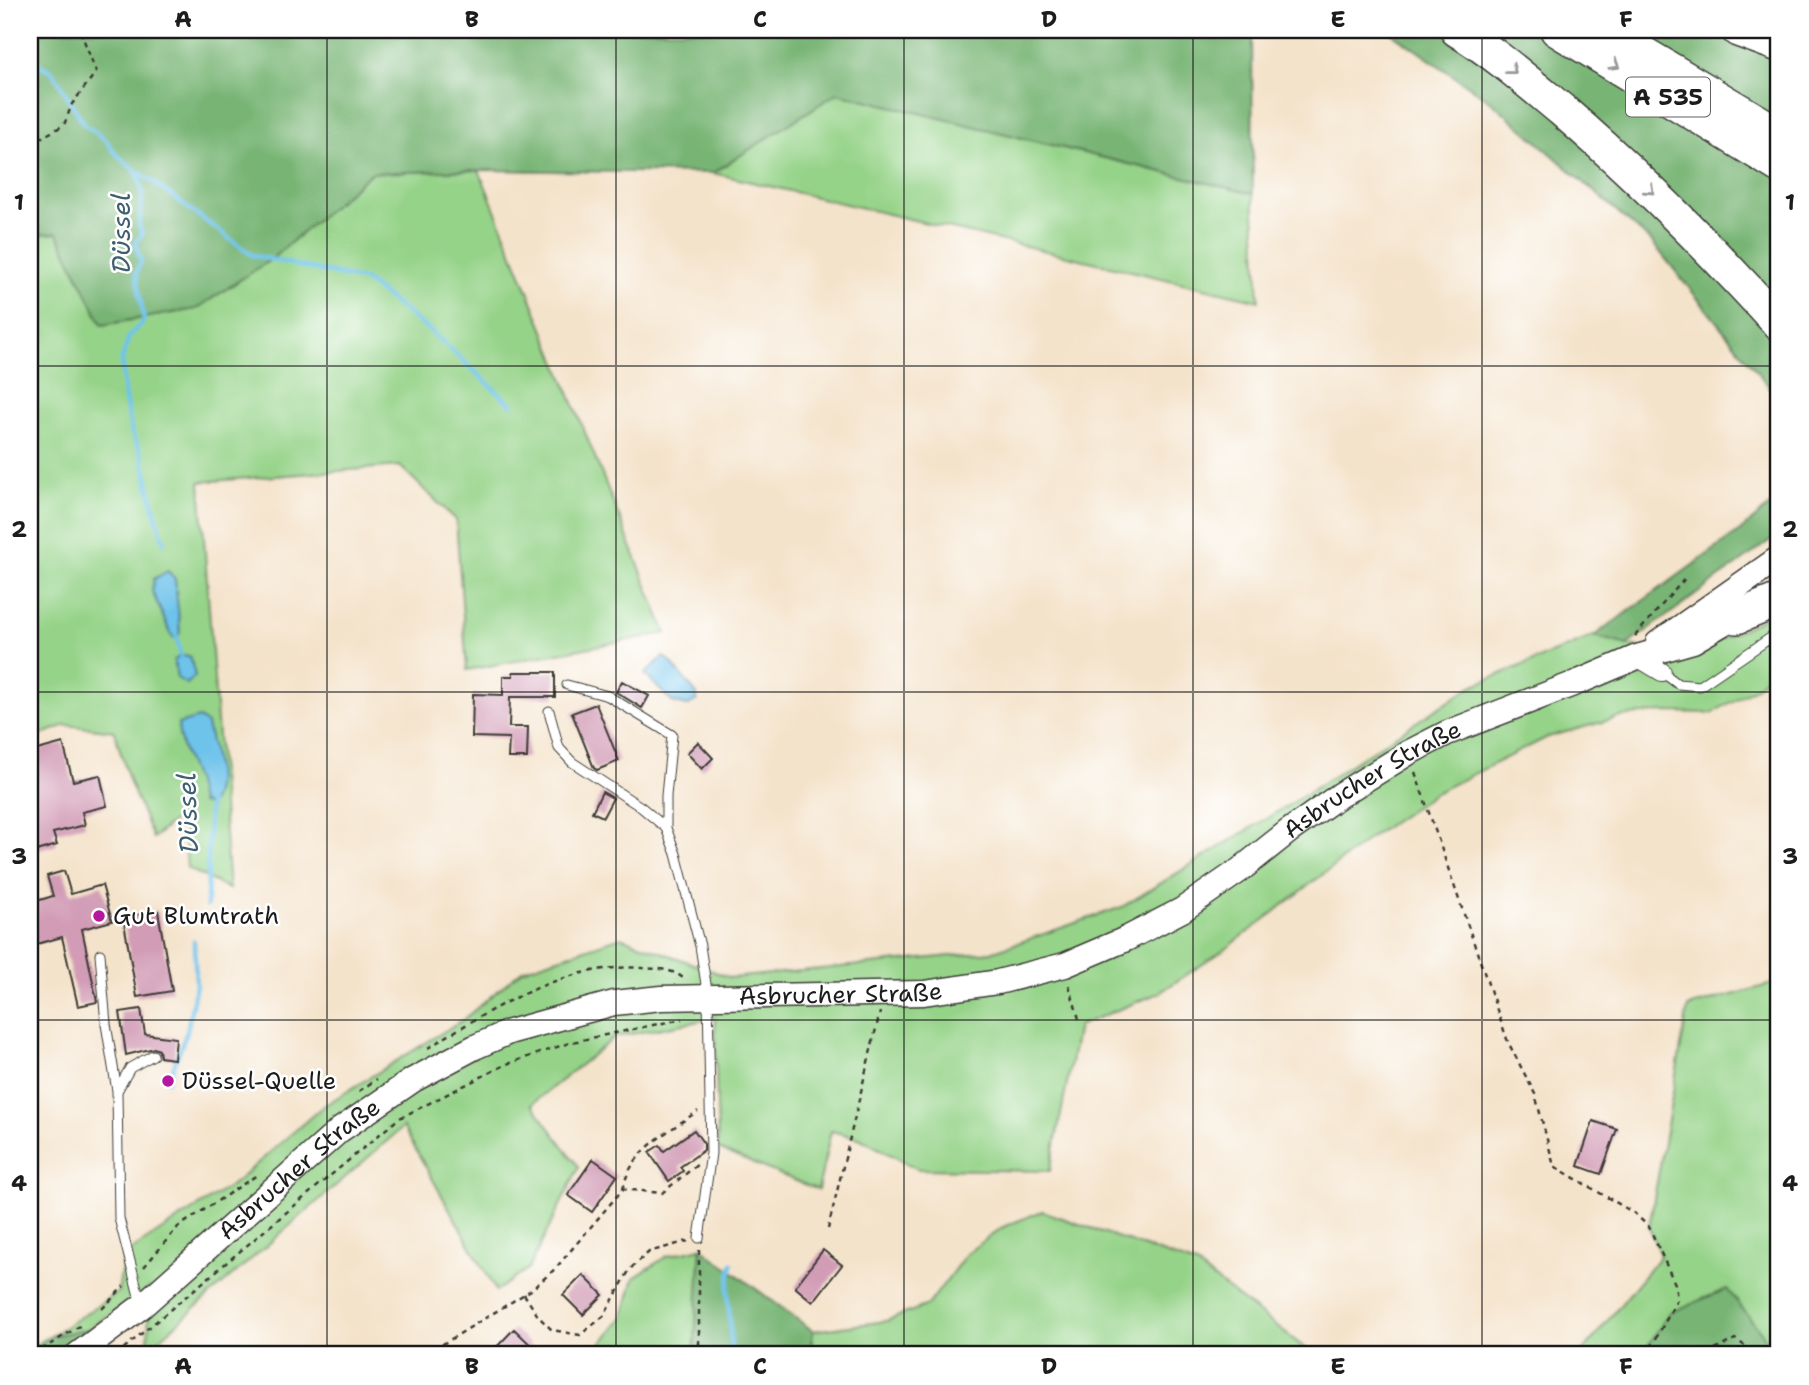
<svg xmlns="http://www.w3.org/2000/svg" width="1809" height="1385" font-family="'Shantell Sans',sans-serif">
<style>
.green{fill:#95d388;stroke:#587852;stroke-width:2}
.forest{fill:#78b574;stroke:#4a6848;stroke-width:2}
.water{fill:#6ec3eb;stroke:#457084;stroke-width:2}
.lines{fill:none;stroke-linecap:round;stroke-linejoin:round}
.stream{stroke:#6ec3eb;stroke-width:4.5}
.building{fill:#d29cb6}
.lane-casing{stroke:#3c3a36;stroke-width:11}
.street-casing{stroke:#3c3a36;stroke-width:20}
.secondary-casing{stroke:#3c3a36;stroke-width:27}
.highway-casing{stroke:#3c3a36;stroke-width:36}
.path{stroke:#3c3a36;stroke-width:2.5;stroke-dasharray:5 5;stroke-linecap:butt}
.lane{stroke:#fff;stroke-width:9}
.street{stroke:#fff;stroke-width:18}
.secondary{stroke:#fff;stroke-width:24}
.highway{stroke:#fff;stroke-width:33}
.oneway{stroke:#999}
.grid{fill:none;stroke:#1c1c1c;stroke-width:2;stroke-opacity:0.55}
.poi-dot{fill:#b5179e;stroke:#fff;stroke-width:2.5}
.labels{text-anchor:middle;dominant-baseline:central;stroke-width:5;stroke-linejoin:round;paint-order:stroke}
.shield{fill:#fff;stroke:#606060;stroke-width:2}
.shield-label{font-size:23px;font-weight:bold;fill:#1c1c1c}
.street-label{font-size:24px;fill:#1c1c1c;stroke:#fff}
.poi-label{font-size:24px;fill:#1c1c1c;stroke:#fff;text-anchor:start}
.water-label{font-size:26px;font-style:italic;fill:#3d5f6f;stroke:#fff}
.neatline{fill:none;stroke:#1c1c1c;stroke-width:2.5}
.grid-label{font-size:23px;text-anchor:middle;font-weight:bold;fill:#1c1c1c}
</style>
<rect width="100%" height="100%" fill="#fff"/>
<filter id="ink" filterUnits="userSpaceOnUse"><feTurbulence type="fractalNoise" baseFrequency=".0143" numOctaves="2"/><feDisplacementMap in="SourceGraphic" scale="14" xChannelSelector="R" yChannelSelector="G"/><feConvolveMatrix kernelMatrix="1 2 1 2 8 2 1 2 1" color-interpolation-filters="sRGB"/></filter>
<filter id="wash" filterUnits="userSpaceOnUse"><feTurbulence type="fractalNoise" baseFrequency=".00686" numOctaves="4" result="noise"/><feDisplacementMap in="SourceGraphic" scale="28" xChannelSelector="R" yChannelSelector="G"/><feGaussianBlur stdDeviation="1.57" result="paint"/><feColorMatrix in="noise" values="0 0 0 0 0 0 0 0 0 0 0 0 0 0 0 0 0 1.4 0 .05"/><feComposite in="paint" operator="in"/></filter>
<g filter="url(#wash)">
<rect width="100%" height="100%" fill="#f4e3cb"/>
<!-- green -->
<path class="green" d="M837,93L1253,194L1259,301L713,173Z
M479,170L666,633L467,670L456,520L400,466L200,482L229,889L187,868L183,813L153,838L130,783L114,731L66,725L30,739V235L57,233L103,325L196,309L273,258L371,173Z
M1779,611V664L1755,688L1712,713L1663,712L1624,716L1548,737L1435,793L1374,835L1230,946L1159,993L1078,1026L1050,1171L918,1169L859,1138L831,1131L818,1190L718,1149L715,1018L615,1037L532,1104L579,1167L529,1268L496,1291L403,1127L148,1349L149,1288L88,1329L51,1336L118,1292L124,1255L236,1182L322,1107L464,1019L522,970L621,937L731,978L991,952L1122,907L1295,801L1472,686L1594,636L1678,659Z
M1779,982V1355H1774L1771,1345L1727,1289L1670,1313L1642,1355H1580L1660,1256L1649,1227L1688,1007Z
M1042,1211L1196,1265L1314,1355H810L813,1331L886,1321L928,1305L967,1253L1003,1227Z
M701,1248L694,1355H592L623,1317L634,1278L667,1256Z"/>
<!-- forest -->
<path class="forest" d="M30,30H1252L1253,194L837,93L713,173L479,170L371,173L273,258L196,309L102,325L57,233L30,235Z
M1387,30H1779V399L1652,242L1493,103Z
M1779,498V534L1627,645L1594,636L1740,531Z
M701,1248L813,1331L809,1355H694Z
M1727,1289L1771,1345L1774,1355H1642L1669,1313Z
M88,1329L52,1355H30V1348L51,1336Z"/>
<!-- water -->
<path class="water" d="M168,571L175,579L180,632L177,638L172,637L152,591L154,579Z
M181,656H190L195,676L187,684L177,678L174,660Z
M663,657L668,659L697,694V700L687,706L672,702L645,674Z
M199,718L207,724C212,749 225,784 209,806L201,803C197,795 198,788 195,780C188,761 179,745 178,724Z"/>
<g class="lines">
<!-- stream -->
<path class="stream" d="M30,38L35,44L38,64L53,72L84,124L106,140L116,154L137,172L143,193L139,224L142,234L135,243L141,262L136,273L144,321L129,336L122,360L124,393L132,434L141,453L157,520L164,542
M137,172L149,179L252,255L366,281L429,330L512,405
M176,633L182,662
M207,906L209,802
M168,1081L187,1031L196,985L194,941
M732,1264L728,1288L731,1348L734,1355"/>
</g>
<g id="blocks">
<!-- building -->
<path class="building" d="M513,672H555V697H510L509,727H528L527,758H508L509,738L472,737L473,694L503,695V676H513Z
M622,681L649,696L642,708L616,692Z
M596,704L619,761L597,770L594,768L572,713Z
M698,742L713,758L702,769L687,753Z
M63,743L73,781L100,775L107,806L82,812L85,825L53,833L57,845L30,853V752Z
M602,792L613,798L603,817L592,812Z
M64,871L71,894L102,885L112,921L82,929L97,1002L78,1006L62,937L30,946V903L53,896L47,876Z
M158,911L172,991L137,997L123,917Z
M141,1009L145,1034L176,1038L174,1059L160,1057L159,1050L154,1048L126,1055L120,1012Z
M1593,1121L1617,1129L1601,1174L1578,1166Z
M694,1130L704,1144V1150L680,1167L683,1171L669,1181L649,1152L660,1145L664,1151Z
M593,1159L617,1176L592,1212L568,1195Z
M823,1250L842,1265L813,1302L795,1287Z
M583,1275L603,1295L583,1315L563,1295Z
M514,1329L534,1348L528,1355H489Z"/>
</g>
</g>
<g filter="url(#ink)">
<use href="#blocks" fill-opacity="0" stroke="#3c3a36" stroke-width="2"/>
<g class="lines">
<defs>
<path id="lane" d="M1662,672L1678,684L1700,686L1779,632
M567,685L608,696L672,735L666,796V828
M549,711L559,748L572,762L641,807L666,828L676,854L700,946L708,997L711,1153L699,1238
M100,954L106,1024L117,1091L119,1218L141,1304
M117,1091L130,1068L153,1055"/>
<path id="street" d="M1637,657L1662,672"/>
<g id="secondary">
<path d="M1658,643L1779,558"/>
<path id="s1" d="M77,1355L142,1306L340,1130L413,1080L475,1047L509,1032L614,1003L661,998L924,993L998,982L1065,965L1126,939L1182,910L1240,870L1289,831L1340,795L1408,753L1447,733L1581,681L1637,657L1693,641L1749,608"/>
</g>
<path id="highway" d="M1457,30C1495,53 1529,83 1563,111C1640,177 1711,249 1779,324
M1557,30L1779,166
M1604,30L1779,134
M1738,30L1779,45
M1737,617L1779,600"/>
</defs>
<!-- lane casing -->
<use href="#lane" class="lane-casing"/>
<!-- street casing -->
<use href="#street" class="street-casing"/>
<!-- secondary casing -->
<use href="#secondary" class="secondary-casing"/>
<!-- highway casing -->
<use href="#highway" class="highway-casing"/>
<!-- path -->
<path class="path" d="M30,144L64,125L72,104L96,72L80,30
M1635,636L1687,576
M1415,772L1508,1042L1535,1094L1554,1166L1634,1213L1649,1227L1675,1284L1677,1300L1647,1355
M1069,985L1079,1019
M428,1048C491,1009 565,962 642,968C658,969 670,968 683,978
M359,1091L377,1079
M623,1189C630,1151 668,1132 698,1111
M828,1229L880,1012
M699,1250V1355
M144,1267L178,1227L257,1175
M524,1294L538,1316L552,1330L580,1335L604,1316L630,1269L649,1252L688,1241
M102,1309L124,1286
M33,1355L83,1324
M116,1355L398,1119L507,1064L572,1042L682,1019
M425,1355L531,1290L555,1269L623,1189L662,1193L698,1164
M1706,1355L1735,1339L1755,1353L1754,1355"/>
<!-- lane -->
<use href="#lane" class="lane"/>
<!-- street -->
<use href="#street" class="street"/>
<!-- secondary -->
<use href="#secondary" class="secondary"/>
<!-- highway -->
<use href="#highway" class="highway"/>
</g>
<!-- one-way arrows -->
<defs><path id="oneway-chevron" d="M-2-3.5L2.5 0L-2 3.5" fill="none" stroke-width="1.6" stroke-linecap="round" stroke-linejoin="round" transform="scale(1.75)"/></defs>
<g class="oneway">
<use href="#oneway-chevron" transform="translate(1615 65) rotate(31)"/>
<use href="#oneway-chevron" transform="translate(1512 70) rotate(38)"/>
<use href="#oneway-chevron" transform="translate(1650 190) rotate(43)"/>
</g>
</g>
<!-- grid -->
<path class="grid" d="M327,30V1355M616,30V1355M904,30V1355M1193,30V1355M1482,30V1355M30,366H1779M30,692H1779M30,1020H1779"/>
<!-- markers -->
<g class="poi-dot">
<circle cx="99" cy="916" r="7"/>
<circle cx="168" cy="1081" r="7"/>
</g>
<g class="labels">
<!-- shield labels -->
<rect class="shield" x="1626" y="77.5" width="84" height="39" rx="5"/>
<g class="shield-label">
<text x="1668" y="97">A 535</text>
</g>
<!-- street labels -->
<g class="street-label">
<text stroke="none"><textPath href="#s1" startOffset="1466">Asbrucher Straße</textPath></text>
<text stroke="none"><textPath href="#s1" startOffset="878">Asbrucher Straße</textPath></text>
<text stroke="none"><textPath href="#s1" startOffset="290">Asbrucher Straße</textPath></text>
</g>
<!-- poi labels -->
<g class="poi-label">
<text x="113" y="916">Gut Blumtrath</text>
<text x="182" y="1081">Düssel-Quelle</text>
</g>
<!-- water labels -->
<g class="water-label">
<text transform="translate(120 233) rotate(-90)">Düssel</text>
<text transform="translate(187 813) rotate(-92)">Düssel</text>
</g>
</g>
<!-- margin -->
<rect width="1809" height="1385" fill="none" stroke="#fff" stroke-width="77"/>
<rect x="38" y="38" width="1732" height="1308" class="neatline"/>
<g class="grid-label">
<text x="183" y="27">A</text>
<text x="472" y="27">B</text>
<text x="760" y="27">C</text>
<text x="1049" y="27">D</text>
<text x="1338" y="27">E</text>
<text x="1626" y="27">F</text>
<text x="19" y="210">1</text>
<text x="1790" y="210">1</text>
<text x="19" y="537">2</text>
<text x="1790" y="537">2</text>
<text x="19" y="864">3</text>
<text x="1790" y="864">3</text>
<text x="19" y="1191">4</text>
<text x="1790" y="1191">4</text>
<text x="183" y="1374">A</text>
<text x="472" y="1374">B</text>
<text x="760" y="1374">C</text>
<text x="1049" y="1374">D</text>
<text x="1338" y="1374">E</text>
<text x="1626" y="1374">F</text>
</g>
</svg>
